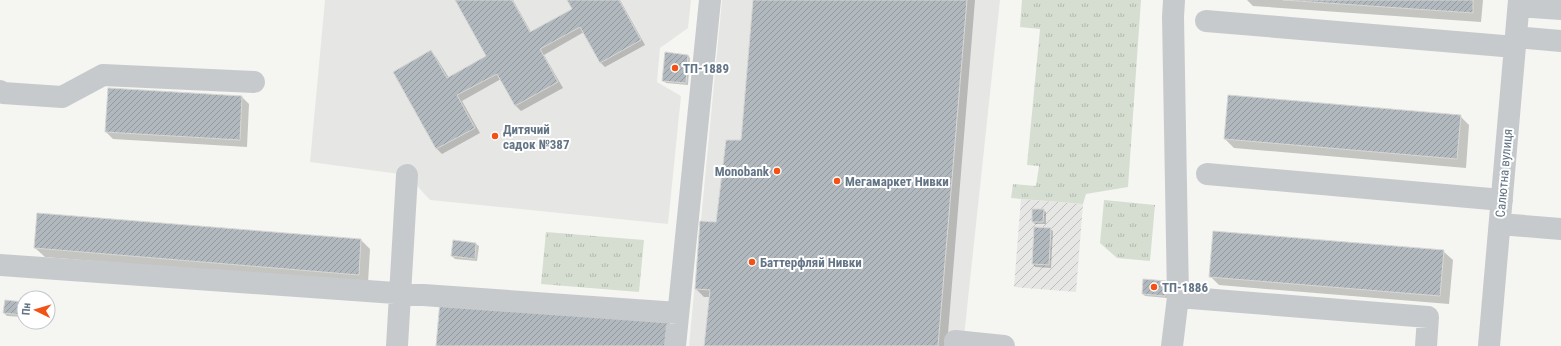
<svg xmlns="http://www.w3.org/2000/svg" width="1561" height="346" font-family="'Roboto Condensed',sans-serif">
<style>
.built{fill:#e6e7e5}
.industrial{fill:url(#industrial-furrows)}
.park{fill:url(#park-tufts)}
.shadow{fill:#0003}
.building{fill:url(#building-hatch);stroke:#d7d7d4}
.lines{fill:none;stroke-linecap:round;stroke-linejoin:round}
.minor{stroke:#c7cacd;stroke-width:22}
.poi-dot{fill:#f25215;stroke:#fff;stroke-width:1.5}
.labels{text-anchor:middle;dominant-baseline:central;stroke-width:4;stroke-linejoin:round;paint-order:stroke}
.poi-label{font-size:13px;font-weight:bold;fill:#627485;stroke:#fff;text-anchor:start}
.street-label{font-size:13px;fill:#627485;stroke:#fff}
</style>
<defs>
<pattern id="industrial-furrows" width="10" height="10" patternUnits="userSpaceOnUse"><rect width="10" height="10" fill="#e6e7e5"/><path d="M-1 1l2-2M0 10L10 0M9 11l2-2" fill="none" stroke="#bec0bf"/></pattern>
<pattern id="park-tufts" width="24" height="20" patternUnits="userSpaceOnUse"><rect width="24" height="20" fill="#d6ded2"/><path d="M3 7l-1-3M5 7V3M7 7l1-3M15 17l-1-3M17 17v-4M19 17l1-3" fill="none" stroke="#b1b9b0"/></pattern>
<pattern id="building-hatch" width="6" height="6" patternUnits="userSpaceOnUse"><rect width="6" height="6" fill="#b2b9be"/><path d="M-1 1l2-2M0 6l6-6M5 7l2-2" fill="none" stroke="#949ba0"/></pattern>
</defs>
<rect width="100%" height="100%" fill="#f5f6f1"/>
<!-- built -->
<path class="built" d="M325,0H691L688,28L660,48L657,82L681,96L668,224L430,200L407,175L310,162Z
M722,0H1000L963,346H689Z"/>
<!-- industrial -->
<path class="industrial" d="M1021,199L1083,204L1076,292L1014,287Z"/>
<!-- park -->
<path class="park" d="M1022,0H1141L1128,187L1086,194L1083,204L1011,198L1013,184L1036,186L1039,166L1027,165L1040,29L1020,27Z
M1104,200L1155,205L1150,261L1117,258L1100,243Z
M546,232L644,240L639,292L541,284Z"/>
<!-- shadow -->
<path class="shadow" d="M456,0H513L531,32L573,9L568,0H620L645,45L605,67L600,62L584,32L544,55L563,88L521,111L516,106L501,79L462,101L480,133L442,154L437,149L395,72L431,52L436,57L449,78L488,57Z
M754,0H975L947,346H705L710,297H704L696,289L742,141Z
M1247,0H1483L1481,22L1253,6Z
M688,55L690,58L688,85L666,83L663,80Z
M109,89L242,97L249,104L247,147L113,139L106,132Z
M1460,116L1469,125L1466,168L1234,148L1225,139Z
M1043,210L1046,212V224H1035L1033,222Z
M38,214L361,240L370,249L368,283L45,257L35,248Z
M1035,228L1050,229L1053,231L1051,268L1035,267L1033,264Z
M454,241L476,244L479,246L477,261L455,259L452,256Z
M1443,251L1453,260L1449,304L1219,285L1210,276Z
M1165,282L1168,284L1167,298L1145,296L1143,294Z
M24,303V317L7,316L4,313Z"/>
<!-- building -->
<path class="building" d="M455,0H512L530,32L572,9L567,0H619L641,40L600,63L580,27L540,49L558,82L515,106L497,74L457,95L475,128L436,149L393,72L431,50L447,78L486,56Z
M753,0H967L938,346H704L710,290L695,289L700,221L716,222L726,140H741Z
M1283,0H1473V13Z
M665,52L688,55L686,83L662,81Z
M108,88L242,96L240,140L105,132Z
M1228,95L1461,115L1457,159L1224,139Z
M1032,209H1044L1043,222H1032Z
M37,213L361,239L359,275L34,248Z
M1034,227L1051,228L1049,265L1032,264Z
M1213,231L1444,250L1440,296L1209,277Z
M453,240L476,243L475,259L451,256Z
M1143,279L1166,281L1165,296L1142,294Z
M5,300L24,302V315L3,313Z
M440,301L670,323L668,346H436Z"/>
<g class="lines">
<!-- minor -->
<path class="minor" d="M1519,6L1561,9
M1206,21L1515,47
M1516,37L1561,41
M0,91L3,93L62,97L103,75L254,82
M1207,174L1502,200
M1500,224L1561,229
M0,265L678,313
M1178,297L1428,317L1426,346
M397,346L407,175
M675,346L710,0
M955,346V341L1004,346
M1172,346L1178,297L1173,17L1174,0
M1489,346L1519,0"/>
</g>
<!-- markers -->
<g class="poi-dot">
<circle cx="675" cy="68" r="4"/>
<circle cx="495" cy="136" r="4"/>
<circle cx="777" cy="171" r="4"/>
<circle cx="837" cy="181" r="4"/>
<circle cx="752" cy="262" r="4"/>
<circle cx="1154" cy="287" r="4"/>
</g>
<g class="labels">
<!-- poi labels -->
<g class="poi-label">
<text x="683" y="68">ТП-1889</text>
<text x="503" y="129">Дитячий<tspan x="503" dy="15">садок №387</tspan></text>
<text x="769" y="171" text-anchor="end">Monobank</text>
<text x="845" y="181">Мегамаркет Нивки</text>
<text x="760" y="262">Баттерфляй Нивки</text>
<text x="1162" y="287">ТП-1886</text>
</g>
<!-- street labels -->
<g class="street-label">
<text transform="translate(1504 173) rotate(-85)">Салютна вулиця</text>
</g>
</g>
<!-- north arrow -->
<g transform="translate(36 310) rotate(275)"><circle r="19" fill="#ffffff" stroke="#c0c7ce"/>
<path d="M0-3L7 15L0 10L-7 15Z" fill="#f25215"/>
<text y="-6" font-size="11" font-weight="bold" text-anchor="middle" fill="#627485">Пн</text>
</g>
</svg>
